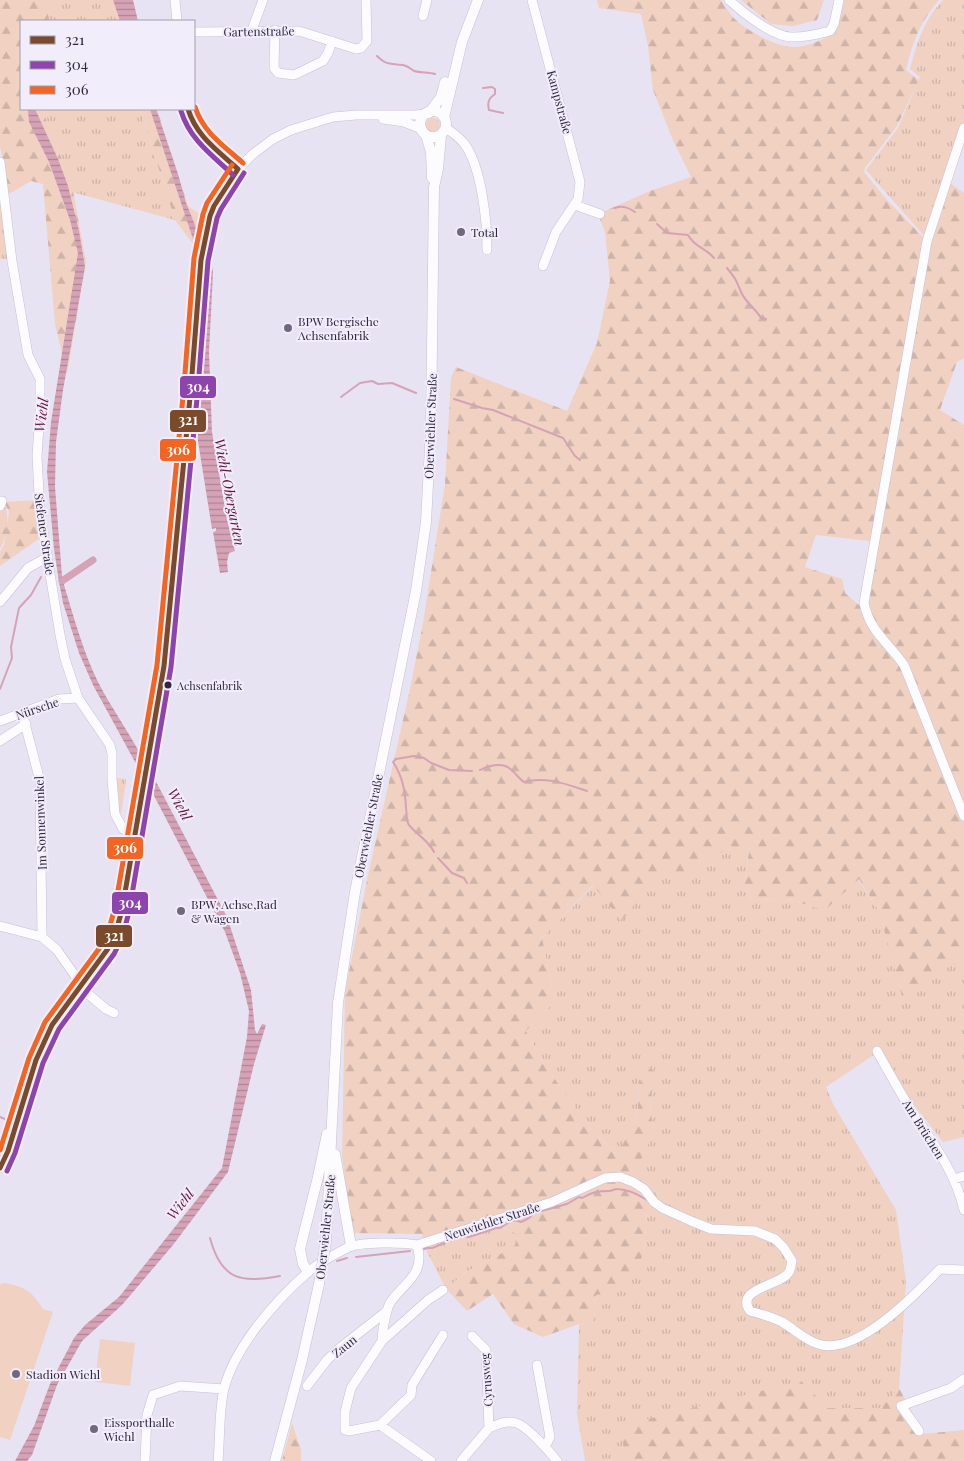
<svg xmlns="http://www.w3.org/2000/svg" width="964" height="1461" font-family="'Playfair Display',serif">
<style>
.grass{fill:url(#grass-tufts)}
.forest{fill:url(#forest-firs);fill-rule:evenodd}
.park{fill:#f0d1c2}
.water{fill:url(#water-rules)}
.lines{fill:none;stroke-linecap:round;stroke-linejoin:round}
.stream{stroke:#d6a2b6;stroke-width:2}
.canal{stroke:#d6a2b6;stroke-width:7}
.minor-casing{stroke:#c6c0d4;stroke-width:10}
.major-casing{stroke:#c6c0d4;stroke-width:11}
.minor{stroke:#fcfbfd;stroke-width:9}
.major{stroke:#fcfbfd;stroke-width:10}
.major-bridge-casing{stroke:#c6c0d4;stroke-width:11;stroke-linecap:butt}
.major-bridge{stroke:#fcfbfd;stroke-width:10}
.bus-1-casing{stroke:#f1edfb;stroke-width:9}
.bus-2-casing{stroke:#f1edfb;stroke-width:9}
.bus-3-casing{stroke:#f1edfb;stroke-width:9}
.bus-1{stroke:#7a4b2a;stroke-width:5}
.bus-2{stroke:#8e44ad;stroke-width:5}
.bus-3{stroke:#f26522;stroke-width:5}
.poi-dot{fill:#70687f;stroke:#f1edfb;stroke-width:2}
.bus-dot{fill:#302640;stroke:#f1edfb;stroke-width:2}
.labels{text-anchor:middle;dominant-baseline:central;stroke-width:4;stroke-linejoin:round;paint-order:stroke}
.bus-label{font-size:11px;fill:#302640;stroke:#f1edfb;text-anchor:start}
.street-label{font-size:12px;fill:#302640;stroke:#f1edfb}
.poi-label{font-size:12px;fill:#302640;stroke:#f1edfb;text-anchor:start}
.water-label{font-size:14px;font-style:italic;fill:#6b1339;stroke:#f1edfb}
.line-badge{stroke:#f1edfb;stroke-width:2}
.badge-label{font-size:14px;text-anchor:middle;font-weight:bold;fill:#fff}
</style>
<defs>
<pattern id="grass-tufts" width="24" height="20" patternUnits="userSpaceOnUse" patternTransform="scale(1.25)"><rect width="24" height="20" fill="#f0d1c2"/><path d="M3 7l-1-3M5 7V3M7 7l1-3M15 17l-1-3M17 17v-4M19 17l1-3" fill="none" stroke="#ceb3a8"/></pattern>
<pattern id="forest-firs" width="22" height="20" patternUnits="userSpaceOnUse" patternTransform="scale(1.25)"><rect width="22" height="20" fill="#f0d1c2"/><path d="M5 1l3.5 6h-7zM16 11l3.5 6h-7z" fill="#ceb3a8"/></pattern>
<pattern id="water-rules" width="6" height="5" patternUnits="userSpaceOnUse" patternTransform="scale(1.25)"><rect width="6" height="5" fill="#d6a2b6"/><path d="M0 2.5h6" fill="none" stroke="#ae8495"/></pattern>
</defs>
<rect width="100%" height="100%" fill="#e8e3f3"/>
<!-- grass -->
<path class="grass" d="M46,0H113L120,21H49L48,6Z
M943,0H964V122L926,238L866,170L898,128L920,77L910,69C917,42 924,20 943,0Z
M42,109H140L175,220L72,192V185Z
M426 125a7 7 0 1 1 14 0a7 7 0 1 1-14 0Z
M0,187L8,259H0Z
M117,778L126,779V782L121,813L118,814L115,789Z
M750,844L744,885L752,900L786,899L825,910L858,879L879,911L902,995L949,966L964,963V1137L943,1142L875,1054L826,1087L833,1104L896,1210L906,1282L899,1388L881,1408H828L801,1382L621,1426L626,1461H585L577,1414L579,1324L594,1321L596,1295L644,1252L647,1210L633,1178L655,1129C647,1108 651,1093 657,1073L639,1085L638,1107L634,1124L618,1156L590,1128L546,1067L526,1031L555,1001L542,938L594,885L661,867L675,885L704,857Z
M495,1225L518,1234L515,1245L497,1256L468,1271L446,1289L424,1246Z"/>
<!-- forest -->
<path class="forest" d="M0,0H46L48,6L49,21H21V109H42L72,185L86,262L67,374L55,324L43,184L31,181L9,194L0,146Z
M597,0H721C724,5 728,11 732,16C743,29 777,48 795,47C810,46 822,40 835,33L841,0H939C921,20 912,43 906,70L919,80L897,126L865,168L864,172L886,199L927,241L947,181L964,193V358L957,362L940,410L964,425V963L949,966L902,996L879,911L859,879L825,910L786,899L752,900L744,885L750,845L704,857L675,886L661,868L622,921L593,885L542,938L555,1001L526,1031L546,1067L590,1128L617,1155L634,1124L638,1107L639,1085L647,1067L657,1073C651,1093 647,1108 655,1129L633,1178L658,1196L647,1210L644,1252L634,1275L609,1293L596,1295L594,1321L579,1324L543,1337L514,1324L493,1294L467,1311L446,1289L468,1271L497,1256L515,1245L517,1233L495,1225L424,1246L422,1234L352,1233L342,1156L345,992L368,875L410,689L423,623L445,484L451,377L456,367L567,411L597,343L610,281L605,232L598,214L650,191L691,177L673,140L653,90L648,46L641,14L599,8ZM816,535L870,541L860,606L845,593L842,579L805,567Z
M741,0H824L817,20L793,26L771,24Z
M140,109H157L188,206L204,217L196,248L175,220Z
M38,500L43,536L0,566V552L4,545L9,512L4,502Z
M3,503C11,514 7,537 0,549V507Z
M801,1381L828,1408H881L899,1388L923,1434L964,1430V1461H626L620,1426Z
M292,1423L301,1450V1461H282Z"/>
<!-- park -->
<path class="park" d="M5,1283C25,1287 32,1291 43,1309L53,1312L10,1440L0,1437V1284Z
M100,1339L135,1343L130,1386L95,1382Z"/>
<!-- water -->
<path class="water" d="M113,0H133L138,21H120Z
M28,109H35L58,159L68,186L79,231L85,267L63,390L56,442L55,487L62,576H65L64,585C74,618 83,651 98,682C112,709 129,732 143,759L141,773L93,685L79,653L63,603L59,582L54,549L47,472L51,422L78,253L70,220L49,162L29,122Z
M150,109H156L178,174L186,203L199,235L196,248Z
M207,254L212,266L213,273L209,352L212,432L227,520L235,551L229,553L227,562L228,572L220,573L213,532L216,531V528L212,529L197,435L202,315Z
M152,774L227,917L251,990L255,1030L257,1034L262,1024L266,1025L254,1064L228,1172L173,1245L122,1305L82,1341L57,1385L32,1455L27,1461H15L34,1426L50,1384L74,1338L85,1325L119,1297L222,1168L247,1037L249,1011L240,973L225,932L150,788Z"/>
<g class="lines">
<!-- stream -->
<path class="stream" d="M377,56C387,66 390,63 403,65C408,66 411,69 414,71C421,73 428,72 435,74
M483,88L492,87L495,89V94C489,98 487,102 489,110L503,113
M615,208C623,205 629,208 635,212
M657,224L667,233L688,235C695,248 705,247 714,258
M727,268C736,279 736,280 741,292C745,302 756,309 761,318L766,319
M341,397L360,383L372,381L378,384L392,383L416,393
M454,399L482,408L493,410L563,438L575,456L580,460
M0,689L12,658L11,647L19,608L31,595L41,577
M480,770C487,766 501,762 509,768C515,772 518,778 524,782C546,776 566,784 587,791
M434,852C428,839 409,829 408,823C406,819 407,813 406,808C405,791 403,777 393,762L396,759L414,756L424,758L431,763L449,770L472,771
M438,858L452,873L464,878L467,883
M0,1117L7,1120
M210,1238C221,1279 240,1284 280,1276
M424,1249L427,1248H432L462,1236L469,1237L496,1228H500L511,1221L515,1220L521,1222L529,1218L534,1213L567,1204L579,1197L582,1198C592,1192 598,1191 609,1191C612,1191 614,1189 617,1189C627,1189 639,1195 647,1200
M356,1257L410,1251
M337,1261L347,1258"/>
<!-- canal -->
<path class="canal" d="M62,581L93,560"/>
<defs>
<path id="minor" d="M175,0L177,21
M532,0L580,182L578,199L556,232L543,266
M729,0C743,13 772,36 791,37C804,38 818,34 830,31L834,24L839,0
M423,16L427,0
M252,30L263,0
M275,30L274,68L278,73L294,75L323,61L328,53L332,41
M194,32L299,31L356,49L361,48L367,41L366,0
M188,109C194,137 218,150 238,169
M383,119L404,122L422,129
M446,128C453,133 461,138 466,146C482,171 487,221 487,250
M964,128L927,241L864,603C870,632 888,642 904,665L964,816
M0,162L12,261L28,355L40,379V411L37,456L40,513L60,635L65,659L78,698L110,745L112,754V779L115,814L123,829L136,834
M575,205L600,214
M0,506L2,501
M0,602L28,568L48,557
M22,712L40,781L42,937
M0,721L59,699L78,698
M0,741L26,724
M0,926L42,937L57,950L88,994L106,1009L114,1013
M877,1051C887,1069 897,1087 908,1105C930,1139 955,1170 964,1210
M0,1168L8,1151L36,1060L52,1025L107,950L115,935L122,910L162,688L191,387L199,275L203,245L210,216L226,185L238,169L253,154L273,139L291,130L333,117L356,115H416L426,114
M954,1179L964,1176
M382,1341C382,1333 386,1310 390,1303C404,1282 426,1275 417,1245
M537,1365L550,1437L545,1447
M307,1386L327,1360L341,1347L387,1311
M380,1425L411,1395L412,1385L443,1335
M489,1428C498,1424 507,1420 516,1423C527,1426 550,1452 557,1461
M919,1431L901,1406L951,1388L964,1379
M145,1461L147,1415L153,1395L180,1386L224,1389
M218,1461C220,1440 219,1409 224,1389C234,1348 275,1301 307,1273C317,1264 337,1253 349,1247C361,1242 403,1242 417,1245L552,1202L605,1178L620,1177L633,1182L644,1189L654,1202L662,1208L691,1221L711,1229L755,1231L775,1239L784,1248L792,1261C791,1264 791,1269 789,1272C781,1286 734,1288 750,1311C761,1314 772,1317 782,1322C794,1329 805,1340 818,1344C856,1357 916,1294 940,1269L964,1270
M431,1461L380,1425L349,1431L345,1430V1412L351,1388L382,1341L428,1300L443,1290
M461,1461L489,1428L486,1350L472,1336"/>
<path id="major" d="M420 124a13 13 0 1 1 26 0a13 13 0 1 1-26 0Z
M429,113L441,97L445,82
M444,117L462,42L478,0
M426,135L431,152L432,178
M335,1154L351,1246
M326,1241L338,1003L355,892L416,591L426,522L431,428L434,187L438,169L441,135
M308,1272L303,1264L300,1249L318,1177L327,1134
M275,1461L302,1360L319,1284"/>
</defs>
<!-- minor casing -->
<use href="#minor" class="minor-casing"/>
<!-- major casing -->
<use href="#major" class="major-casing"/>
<!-- minor -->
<use href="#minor" class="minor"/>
<!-- major -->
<use href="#major" class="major"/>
<defs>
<path id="major-bridge" d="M319,1284L326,1241"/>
</defs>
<!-- major-bridge casing -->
<use href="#major-bridge" class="major-bridge-casing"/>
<!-- major-bridge -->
<use href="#major-bridge" class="major-bridge"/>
<defs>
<path id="bus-1" d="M188,109C196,136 218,151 238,169
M0,1168L8,1151L36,1060L52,1025L107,950L115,935L122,910L164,666L191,387L201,260L210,216L214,206L238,169"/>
<path id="bus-2" d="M181,111C190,140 212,155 233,175
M7,1171L15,1153L43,1063L59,1029L114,954L122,938L129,912L171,667L198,388L208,261L217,218L221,209L244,173"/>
<path id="bus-3" d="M195,107C203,132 224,146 243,163
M0,1150L29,1058L45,1022L101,946L108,932L115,908L157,665L184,386L194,258L203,214L207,203L232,165"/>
</defs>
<!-- bus-1 casing -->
<use href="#bus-1" class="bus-1-casing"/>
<!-- bus-2 casing -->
<use href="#bus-2" class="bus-2-casing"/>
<!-- bus-3 casing -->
<use href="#bus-3" class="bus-3-casing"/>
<!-- bus-1 -->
<use href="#bus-1" class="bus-1"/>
<!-- bus-2 -->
<use href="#bus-2" class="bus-2"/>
<!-- bus-3 -->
<use href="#bus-3" class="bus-3"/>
</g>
<!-- markers -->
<g class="poi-dot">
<circle cx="461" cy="232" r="5"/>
<circle cx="288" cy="328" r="5"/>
<circle cx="181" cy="911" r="5"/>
<circle cx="16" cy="1374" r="5"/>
<circle cx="94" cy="1429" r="5"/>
</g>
<circle class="bus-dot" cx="168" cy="685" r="4.5"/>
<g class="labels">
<!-- bus labels -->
<g class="bus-label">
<text x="177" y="685">Achsenfabrik</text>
</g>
<!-- street labels -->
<g class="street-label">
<text transform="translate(259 31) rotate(-1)">Gartenstraße</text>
<text transform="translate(560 102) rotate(75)">Kampstraße</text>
<text transform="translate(430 426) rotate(-88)">Oberwiehler Straße</text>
<text transform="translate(45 534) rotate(82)">Siefener Straße</text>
<text transform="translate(37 708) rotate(-19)">Nürsche</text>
<text transform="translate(40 823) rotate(-92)">Im Sonnenwinkel</text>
<text transform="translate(368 826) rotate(-79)">Oberwiehler Straße</text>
<text transform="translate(924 1129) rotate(58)">Am Brüchen</text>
<text transform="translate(492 1221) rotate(-18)">Neuwiehler Straße</text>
<text transform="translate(325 1227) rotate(-84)">Oberwiehler Straße</text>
<text transform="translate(344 1346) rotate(-39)">Zaun</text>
<text transform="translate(486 1380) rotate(-94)">Cyrusweg</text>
</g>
<!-- poi labels -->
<g class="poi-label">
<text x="471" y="232">Total</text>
<text x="298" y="321">BPW Bergische<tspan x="298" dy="14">Achsenfabrik</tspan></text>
<text x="191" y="904">BPW, Achse,Rad<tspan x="191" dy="14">&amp; Wagen</tspan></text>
<text x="26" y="1374">Stadion Wiehl</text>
<text x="104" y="1422">Eissporthalle<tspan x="104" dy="14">Wiehl</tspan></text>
</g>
<!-- water labels -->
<g class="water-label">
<text transform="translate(41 415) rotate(-83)">Wiehl</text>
<text transform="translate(230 492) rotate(79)">Wiehl-Obergarten</text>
<text transform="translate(180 804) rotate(61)">Wiehl</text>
<text transform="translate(180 1204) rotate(-52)">Wiehl</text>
</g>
</g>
<g class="line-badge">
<rect x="179" y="375" width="38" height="24" rx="5" fill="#8e44ad"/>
<rect x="169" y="409" width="38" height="24" rx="5" fill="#7a4b2a"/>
<rect x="159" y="438" width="38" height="24" rx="5" fill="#f26522"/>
<rect x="106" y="836" width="38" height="24" rx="5" fill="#f26522"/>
<rect x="111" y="891" width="38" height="24" rx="5" fill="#8e44ad"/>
<rect x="95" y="924" width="38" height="24" rx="5" fill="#7a4b2a"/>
</g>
<g class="badge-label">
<text x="198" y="392">304</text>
<text x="188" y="425">321</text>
<text x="178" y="455">306</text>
<text x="125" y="853">306</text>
<text x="130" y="908">304</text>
<text x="114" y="941">321</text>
</g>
<!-- legend -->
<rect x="20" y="20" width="175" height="90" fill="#f1edfb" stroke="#a49db0"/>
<rect x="30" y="36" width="25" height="8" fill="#7a4b2a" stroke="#a49db0"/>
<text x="65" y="45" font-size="15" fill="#302640">321</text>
<rect x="30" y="61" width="25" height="8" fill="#8e44ad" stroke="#a49db0"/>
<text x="65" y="70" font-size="15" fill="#302640">304</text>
<rect x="30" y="86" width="25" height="8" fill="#f26522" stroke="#a49db0"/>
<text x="65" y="95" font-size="15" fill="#302640">306</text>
</svg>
